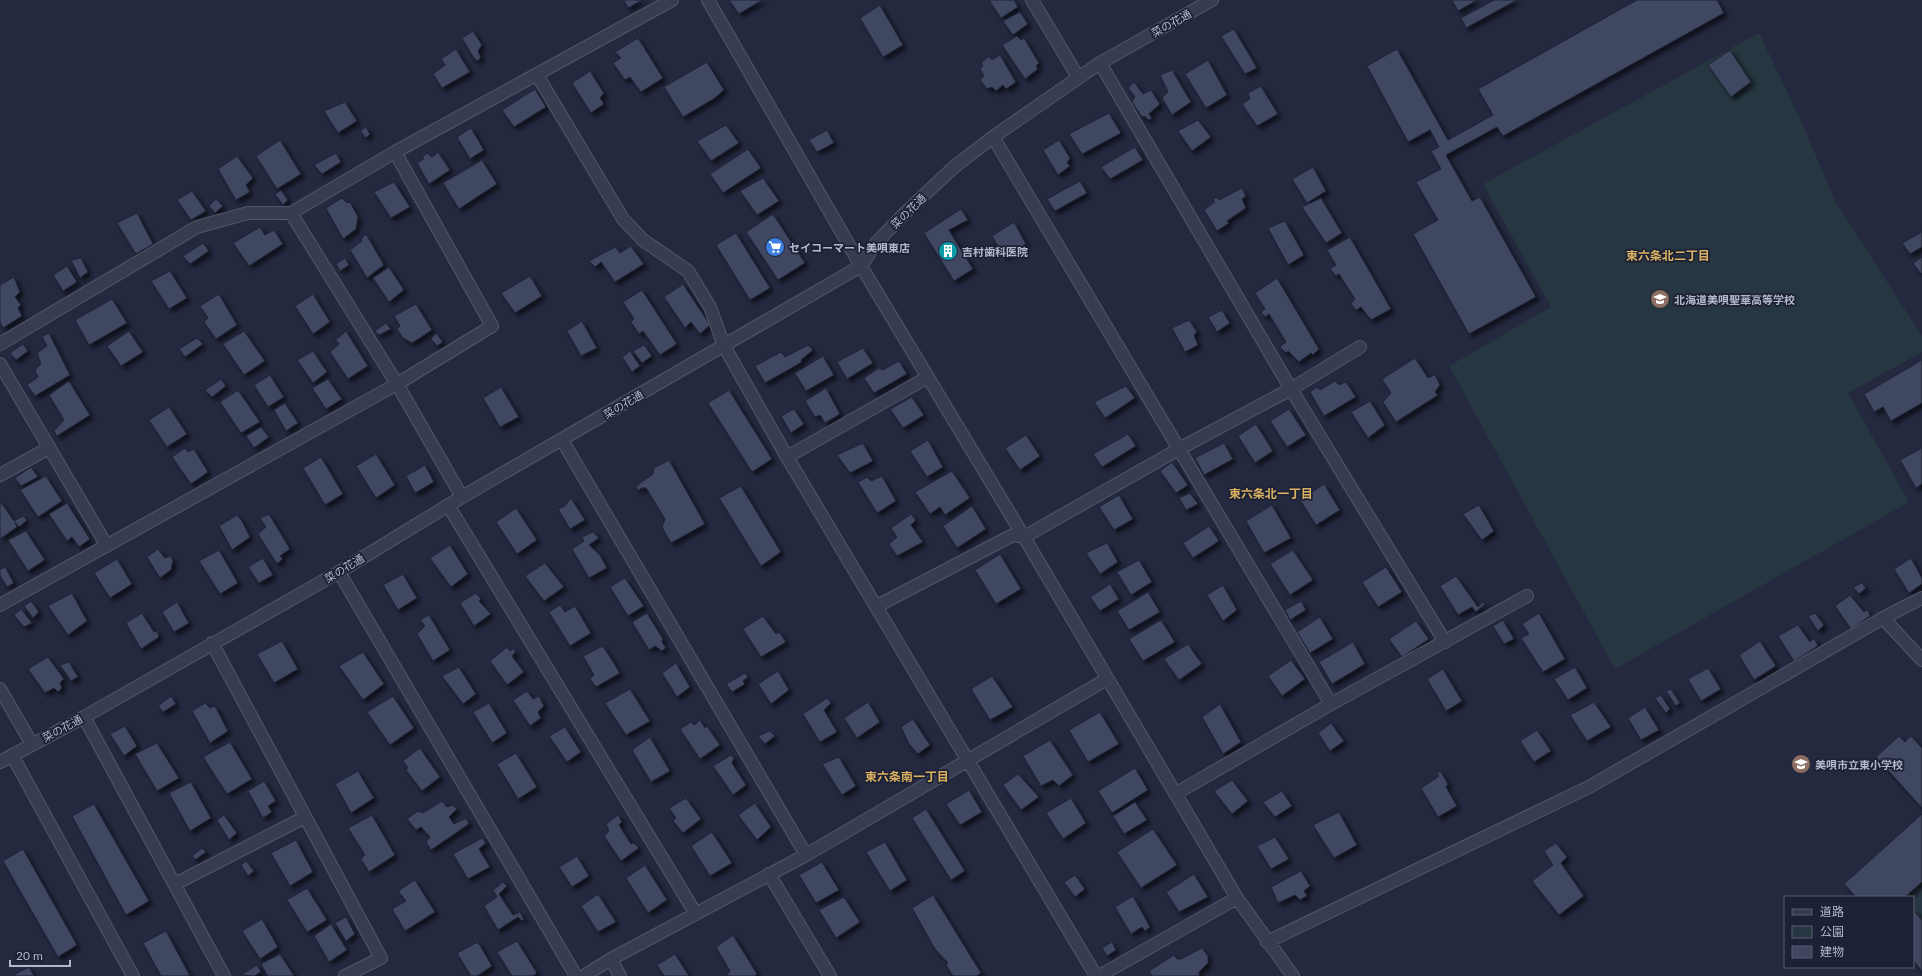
<svg xmlns="http://www.w3.org/2000/svg" width="1922" height="976" font-family="Lato,'Noto Sans JP',sans-serif">
<style>
.green{fill:#263741}
.building{fill:#404660;stroke:#1f2337;filter:url(#shadow)}
.lines{fill:none;stroke-linecap:round;stroke-linejoin:round}
.minor-casing{stroke:#53576a;stroke-width:14}
.minor{stroke:#383c50;stroke-width:12}
.labels{text-anchor:middle;dominant-baseline:central;stroke-width:3.5;stroke-linejoin:round;paint-order:stroke}
.street-label{font-size:11px;fill:#b4b8ca;stroke:#1d2135}
.poi-label{font-size:11px;font-weight:bold;fill:#b4b8ca;stroke:#1d2135;text-anchor:start}
.neighbourhood-label{font-size:12px;font-weight:bold;fill:#d9b161;stroke:#1d2135}
</style>
<defs>
<filter id="shadow"><feDropShadow dx="3.5" dy="3.5" stdDeviation="2" flood-color="#0009"/></filter>
</defs>
<rect width="100%" height="100%" fill="#242940"/>
<!-- green -->
<path class="green" d="M1759,33L1803,125L1835,201L1922,336V352L1848,393L1909,502L1615,669L1449,366L1551,307L1483,184Z
M1922,882V920L1913,910V897H1905Z"/>
<!-- building -->
<path class="building" d="M624,0H642L628,8Z
M729,0H762L739,14Z
M989,0H1014L1018,7L1001,18Z
M1452,0H1477L1458,11Z
M1494,0H1517L1466,28L1461,18Z
M1637,0H1717L1724,13L1503,136L1497,127L1446,155L1472,201L1480,197L1536,297L1469,334L1413,234L1438,220L1416,182L1441,169L1431,151L1439,147L1430,130L1408,142L1367,66L1397,49L1448,140L1493,115L1478,89Z
M880,5L903,45L883,57L860,18Z
M1020,12L1028,24L1013,35L1003,21Z
M1234,29L1257,68L1245,74L1221,36Z
M473,31L482,45L478,51L481,58L477,61L474,58L462,38Z
M1017,36L1021,40L1024,38L1039,63L1036,66L1038,69L1025,79L1002,45Z
M638,38L663,78L641,92L630,77L625,80L613,63L621,58L615,52Z
M456,49L470,72L442,88L433,74L445,65L441,59Z
M1730,50L1751,82L1731,97L1708,65Z
M1000,55L1016,82L1006,89L1003,85L996,91L992,87L987,89L980,80L984,76L980,69L983,66L981,63L989,56L992,60Z
M1208,60L1227,95L1206,108L1185,74Z
M707,62L724,90L715,98L683,117L664,87Z
M1172,70L1191,102L1172,115L1162,98L1168,92L1160,75Z
M590,71L604,93L600,98L604,104L591,113L572,83Z
M1134,82L1143,94L1151,90L1160,104L1149,114L1152,118L1149,120L1144,116L1142,117L1132,102L1135,97L1128,88Z
M1261,86L1278,114L1257,126L1242,104L1250,99L1248,93Z
M535,89L546,107L514,127L502,110Z
M345,102L357,121L338,133L324,111Z
M1109,113L1121,133L1082,154L1069,134Z
M1198,120L1211,137L1192,151L1178,131Z
M726,125L739,143L711,161L697,141Z
M366,127L370,134L366,138L360,131Z
M471,128L484,150L470,159L457,137Z
M827,130L834,143L817,152L809,140Z
M280,140L301,174L277,189L256,156Z
M1059,140L1070,158L1067,163L1070,166L1058,175L1043,150Z
M1135,147L1143,160L1110,179L1101,167Z
M748,149L761,168L723,193L710,174Z
M438,152L450,170L429,184L417,163L424,159L422,157L427,153L432,157Z
M336,153L341,162L322,174L314,165Z
M237,156L253,178L246,185L250,192L236,200L218,169Z
M482,160L497,184L459,209L443,183Z
M1313,167L1326,191L1307,203L1292,179Z
M763,178L779,201L757,215L740,191Z
M1080,181L1087,193L1055,211L1047,199Z
M394,182L410,207L391,218L374,192Z
M1242,188L1246,196L1242,199L1246,208L1227,221L1229,223L1217,231L1204,210L1215,202L1213,200L1216,197L1219,200Z
M281,190L288,200L283,205L275,194Z
M192,191L206,211L191,220L177,200Z
M342,198L347,203L350,202L358,217L356,229L343,239L326,208Z
M1321,198L1342,233L1326,243L1302,207Z
M216,199L223,206L215,213L209,206Z
M961,209L968,220L949,230L973,269L954,281L924,233Z
M137,213L153,244L136,254L117,223Z
M773,214L805,263L778,280L746,232Z
M1285,221L1304,255L1288,265L1268,228Z
M1014,222L1026,244L1004,257L992,236Z
M260,227L265,235L274,230L283,244L249,266L233,243Z
M1922,232V247L1910,254L1902,243Z
M736,233L770,288L750,300L716,245Z
M366,234L384,265L367,278L350,250L362,241L361,239Z
M1350,237L1391,309L1371,320L1361,307L1356,310L1351,304L1355,299L1339,274L1336,276L1330,269L1336,265L1327,250Z
M203,243L209,251L190,264L183,256Z
M631,246L644,264L615,282L601,262L595,267L589,261L615,247L620,253Z
M1922,257V273L1921,274L1913,263Z
M81,258L88,272L80,278L71,260Z
M345,258L349,265L340,271L336,264Z
M67,266L77,282L63,291L53,275Z
M389,267L404,290L389,302L373,278Z
M170,271L187,298L169,309L151,281Z
M530,276L542,296L515,313L501,293Z
M14,277L20,292L15,297L21,305L18,308L22,316L3,328L0,322V285Z
M1277,278L1319,349L1313,355L1311,353L1299,362L1288,351L1286,353L1280,347L1286,342L1269,314L1265,317L1261,312L1265,309L1255,293Z
M683,284L710,325L700,334L691,322L685,328L664,297Z
M642,290L677,344L660,355L643,331L639,334L631,322L634,319L623,302Z
M219,294L237,325L216,339L204,322L208,318L200,306Z
M313,294L330,322L313,334L295,306Z
M112,299L127,323L89,345L75,320Z
M416,304L432,330L412,343L403,338L397,329L400,326L394,316Z
M1222,310L1230,323L1217,332L1208,317Z
M1189,320L1197,332L1194,335L1198,345L1185,352L1172,328Z
M582,321L597,348L581,356L567,331Z
M386,323L391,329L379,335L375,331Z
M129,331L143,352L121,366L107,346Z
M244,331L265,361L244,375L223,344Z
M346,331L368,366L348,379L330,352L339,344L334,338L337,339Z
M49,333L70,375L35,396L27,385L38,377L35,370L41,364L37,353L47,346L42,336Z
M436,333L443,342L437,346L431,339Z
M197,338L203,344L185,357L179,349Z
M23,344L28,351L16,360L10,353Z
M644,345L652,356L642,363L633,351Z
M808,345L813,350L801,360L802,362L765,383L755,366L781,352L785,357Z
M863,348L873,363L847,379L837,362Z
M313,351L327,372L313,383L297,360Z
M630,351L640,366L632,372L622,357Z
M823,356L834,375L806,391L794,372L795,373Z
M1415,358L1428,378L1434,375L1436,377L1440,385L1435,392L1438,395L1396,422L1383,402L1391,393L1382,379Z
M1922,360V403L1891,421L1883,407L1874,412L1864,394Z
M899,361L907,374L874,393L864,378L879,368L883,370Z
M270,375L284,397L268,407L254,385Z
M221,379L226,386L212,397L205,390Z
M328,379L342,399L326,409L312,388Z
M69,381L90,415L57,436L54,431L64,420L49,395Z
M1335,381L1339,385L1346,382L1356,397L1324,416L1310,392L1317,387L1320,390Z
M1126,386L1135,398L1105,418L1094,402Z
M501,387L519,417L500,427L483,398Z
M826,388L840,414L825,423L820,415L815,417L805,401Z
M238,390L260,422L241,433L220,402Z
M729,390L772,459L752,472L708,403Z
M912,397L924,415L903,428L890,409Z
M1370,401L1385,425L1368,438L1351,412Z
M285,403L298,423L286,431L274,410Z
M169,407L187,434L167,447L149,420Z
M794,409L804,424L791,433L781,416Z
M1289,409L1306,435L1287,447L1270,421Z
M1256,424L1273,451L1255,463L1238,436Z
M261,427L269,437L254,448L246,436Z
M1128,434L1136,446L1102,467L1093,454Z
M1026,435L1040,456L1020,470L1005,448Z
M928,440L943,467L927,477L910,451Z
M863,443L873,461L850,473L837,455Z
M1224,443L1233,459L1204,475L1195,458Z
M185,448L188,452L194,449L208,472L191,484L172,457Z
M1922,448V484L1916,488L1900,460Z
M376,454L395,485L376,498L356,466Z
M321,457L343,494L325,505L303,468Z
M669,460L705,524L671,543L662,527L665,519L646,488H641L638,491L636,486L653,474L654,468Z
M1172,462L1188,485L1176,493L1160,471Z
M425,465L434,482L415,493L406,476Z
M31,467L38,477L21,486L15,478Z
M952,471L970,498L945,515L940,507L930,514L915,492Z
M46,476L62,501L38,517L20,490Z
M882,476L896,501L877,513L858,482L867,477L871,481Z
M1324,484L1340,510L1316,525L1300,500Z
M741,486L781,552L761,566L719,498Z
M1190,493L1198,504L1186,510L1179,498Z
M1119,495L1133,519L1114,530L1099,507Z
M571,498L585,520L570,529L558,509L565,506Z
M0,501L14,521L23,516L27,520L19,527L15,522L17,527L0,539Z
M67,503L90,539L79,547L72,537L67,541L49,514Z
M1272,505L1291,538L1264,553L1246,521Z
M1479,505L1494,531L1482,540L1463,514Z
M972,506L986,529L957,548L943,526Z
M516,508L537,540L517,554L496,522Z
M269,514L290,549L280,556L283,559L277,564L258,534L266,527L260,518Z
M911,514L916,520L911,525L923,542L897,556L889,544L897,537L891,528Z
M237,515L242,521L250,537L232,550L219,526Z
M1209,526L1219,541L1193,558L1183,543Z
M26,531L45,560L28,571L8,540Z
M593,532L599,538L589,545L600,555L607,568L589,578L572,549L584,541L582,537Z
M1107,543L1118,562L1100,574L1086,553Z
M450,545L468,574L451,587L430,558Z
M158,549L165,558L170,556L173,560L171,570L160,578L147,557Z
M219,550L238,583L220,594L199,561Z
M1293,550L1313,580L1290,595L1270,564Z
M1000,554L1021,589L996,604L975,570Z
M263,558L273,575L259,583L248,567Z
M1911,558L1922,578V584L1909,593L1894,569Z
M117,559L132,584L110,598L94,573Z
M1139,560L1152,582L1131,595L1117,572Z
M545,563L564,587L544,601L525,576Z
M5,567L14,583L7,587L0,575V569Z
M1386,567L1402,592L1378,607L1362,582Z
M403,574L417,598L398,610L383,585Z
M1456,576L1478,607L1483,602L1485,604L1476,612L1472,607L1458,615L1440,586Z
M625,578L644,606L628,616L610,587Z
M1862,583L1866,588L1859,594L1853,587Z
M1110,584L1119,599L1100,611L1090,597Z
M1223,585L1237,610L1223,621L1207,595Z
M1148,592L1160,612L1129,630L1117,611Z
M72,593L87,621L68,635L48,606Z
M476,593L481,599L479,601L491,614L474,626L460,603Z
M1850,595L1864,612L1866,610L1869,612L1870,616L1851,629L1835,606Z
M31,601L39,612L33,618L24,606Z
M1301,601L1306,610L1290,620L1285,610Z
M177,602L189,623L174,632L162,612Z
M560,605L565,612L575,606L591,633L570,646L549,612Z
M21,609L32,623L24,627L14,615Z
M142,613L154,632L157,631L158,633L159,637L141,649L126,623Z
M647,613L663,639L662,642L666,648L662,651L655,646L649,650L632,622Z
M1539,613L1565,659L1543,672L1521,638L1529,634L1522,624Z
M1815,613L1824,625L1818,631L1808,616Z
M429,615L450,650L433,661L417,634L425,626L420,620Z
M763,616L776,634L779,632L786,642L761,657L743,629Z
M1320,617L1333,639L1310,653L1297,632Z
M1161,620L1175,642L1143,661L1129,639Z
M1503,620L1514,639L1504,644L1493,626Z
M1416,621L1429,639L1402,657L1389,639Z
M1798,625L1810,642L1814,638L1818,646L1794,661L1778,636Z
M282,641L298,669L274,683L257,654Z
M1760,641L1776,666L1754,680L1739,655Z
M1353,642L1365,664L1332,684L1319,662Z
M1188,644L1202,664L1179,680L1164,659Z
M603,646L620,673L596,687L590,679L594,675L583,656Z
M507,647L510,651L513,649L516,651L512,656L524,672L507,685L490,661Z
M363,652L384,684L363,700L339,666Z
M48,657L64,679L60,683L62,688L58,692L54,688L45,693L28,669Z
M1291,660L1305,679L1282,696L1268,676Z
M69,662L78,677L71,681L60,665Z
M676,663L690,687L677,697L662,673Z
M459,667L476,694L463,704L442,676Z
M1575,667L1587,688L1568,700L1554,679Z
M1708,668L1721,689L1701,701L1688,679Z
M1443,669L1462,701L1446,711L1427,679Z
M778,671L789,690L771,704L758,684Z
M745,673L748,677L743,681L745,684L732,692L726,684Z
M992,676L1013,707L990,720L971,689Z
M630,689L650,721L626,735L605,703Z
M1671,689L1680,703L1676,706L1666,691Z
M527,691L533,699L539,696L544,706L538,712L541,718L530,726L513,700Z
M1661,695L1670,709L1666,713L1655,698Z
M171,696L176,704L163,712L158,706Z
M393,696L414,728L390,745L367,712Z
M827,698L831,703L824,710L837,732L820,742L803,714Z
M868,702L880,722L857,738L844,718Z
M1594,702L1611,727L1587,741L1570,715Z
M205,703L210,708L215,706L228,731L210,743L192,711Z
M489,703L507,733L492,743L473,712Z
M1220,704L1241,742L1223,754L1202,717Z
M1645,707L1659,730L1641,740L1628,718Z
M1100,712L1119,744L1088,762L1069,730Z
M913,719L930,745L918,754L909,744L901,727Z
M700,720L705,728L707,726L720,745L700,759L680,729L691,722L694,725Z
M1331,723L1344,741L1330,751L1318,733Z
M125,726L137,746L124,756L110,734Z
M565,727L581,752L567,762L549,736Z
M1537,730L1551,751L1534,762L1520,741Z
M770,731L775,736L765,744L758,736Z
M1899,736L1905,742L1911,736L1922,748V808L1876,757Z
M650,737L670,771L651,782L632,750Z
M1050,740L1073,775L1059,786L1053,780L1041,786L1023,756Z
M230,742L252,779L227,794L203,757Z
M157,743L179,778L157,791L135,754Z
M420,748L440,777L422,791L406,770L408,768L403,761Z
M516,753L537,787L518,799L497,764Z
M731,755L734,758L732,763L746,785L733,795L713,766Z
M839,757L856,786L842,795L822,764Z
M1135,768L1148,790L1112,813L1098,791Z
M358,771L374,798L351,813L335,784Z
M1438,771L1441,772L1448,784L1446,787L1457,806L1438,817L1421,788L1438,777Z
M1018,774L1039,797L1021,810L1003,785Z
M1232,780L1248,801L1232,814L1214,791Z
M264,781L276,801L268,806L272,812L263,818L248,791Z
M191,782L211,818L190,831L169,793Z
M969,790L982,812L960,825L946,804Z
M1282,791L1292,806L1275,817L1263,802Z
M686,798L701,819L683,833L673,821L676,818L669,808Z
M1071,798L1086,823L1063,839L1046,813Z
M442,801L447,807L453,805L457,809L449,817L454,824L466,818L469,824L431,850L426,842L430,837L421,827L416,830L407,819L418,811L423,813Z
M1135,802L1147,820L1124,834L1113,816Z
M755,803L771,827L757,840L738,815Z
M94,804L149,901L126,915L72,816Z
M926,809L965,871L951,880L912,818Z
M1339,812L1357,845L1334,858L1313,825Z
M1922,814V882L1905,897H1856L1844,884Z
M224,815L237,833L229,840L217,820Z
M372,815L395,855L369,872L361,859L365,855L348,828Z
M618,815L622,822L619,825L631,844L634,843L639,848L621,861L604,836L609,831L606,824Z
M1153,829L1177,865L1141,888L1117,852Z
M712,832L732,863L710,876L691,846Z
M1275,837L1289,859L1271,869L1257,846Z
M482,838L486,843L479,849L490,867L468,879L453,854Z
M296,840L313,872L290,886L271,853Z
M885,842L907,880L890,891L866,852Z
M1556,843L1567,857L1561,863L1584,896L1559,915L1532,881L1553,865L1544,851Z
M202,848L206,852L195,860L192,856Z
M23,849L77,945L58,957L3,861Z
M577,856L589,876L572,887L559,867Z
M246,861L254,871L248,876L241,865Z
M822,862L839,890L816,903L799,875Z
M645,865L667,900L648,913L626,878Z
M1301,871L1310,886L1304,891L1307,896L1300,900L1295,895L1278,903L1271,887Z
M1194,874L1208,897L1179,912L1166,892Z
M1075,875L1085,889L1075,897L1064,882Z
M415,880L435,912L405,931L392,909L406,901L398,891Z
M503,882L507,886L499,894L513,915L520,912L524,920L522,921L518,917L498,930L484,906L497,897L493,890Z
M307,888L327,920L307,932L287,900Z
M598,894L616,922L598,932L581,906Z
M933,895L981,973L977,976H953L946,965L948,963L935,949L912,908Z
M1133,896L1150,927L1145,931L1142,927L1131,934L1115,907Z
M844,897L860,922L836,938L819,910Z
M1913,910L1922,920V971L1913,960Z
M346,917L355,934L346,941L335,923Z
M262,919L278,947L260,959L242,931Z
M331,924L347,950L329,962L314,936Z
M166,931L190,976H161L143,943Z
M733,935L757,974L755,976H726L730,971L716,947Z
M517,941L537,973L533,976H512L497,952Z
M478,942L492,966L477,976H471L457,953Z
M1112,942L1116,950L1107,956L1102,948Z
M1202,948L1208,956V963L1199,972V976H1152L1149,971L1174,955L1177,959H1181Z
M280,954L294,976H268L261,964Z
M675,954L689,976H664L657,965Z
M257,965L261,972L254,976L241,975Z
M29,967L34,976H12Z"/>
<g class="lines">
<defs>
<path id="minor" d="M708,0L861,266L1024,537L1237,898L1293,976
M1032,0L1078,77
M1100,63L1291,389L1445,642
M537,75L623,219L643,240L688,271L710,307L724,346L787,457L1096,976
M993,137L1331,704
M291,213L397,384L462,497
M0,344L197,227L248,213H291L395,152L672,0
M0,364L107,546
M562,440L806,855
M787,457L928,377
M0,475L49,448
M448,505L696,914
M339,572L576,976
M0,605L397,384L492,326L395,152
M877,606L1013,535L1024,537L1179,449L1291,389L1360,347
M1883,618L1922,660
M212,643L381,958L345,976
M0,689L32,744
M84,717L224,976
M12,755L133,976
M0,762L84,717L339,572L462,497L861,266L876,243L905,213L954,167L993,137L1100,63L1212,0
M1175,794L1331,704L1527,596
M769,874L830,976
M175,884L305,817
M1267,942L1589,787L1883,618L1922,598
M611,959L620,976
M584,976L611,959L806,855L1107,679
M1099,976L1237,898"/>
</defs>
<!-- minor casing -->
<use href="#minor" class="minor-casing"/>
<!-- minor -->
<use href="#minor" class="minor"/>
</g>
<!-- icons -->
<defs>
<symbol id="supermarket-disc" viewBox="-11 -11 22 22"><circle r="9.5" fill="#3f7fe0" stroke="#1d2135"/><path d="M-6-5.5h2.5l.6 2H6L4.5 2H-2.5L-4.4-4H-6ZM-1.5 3.2a1.3 1.3 0 1 0 .1 0ZM3 3.2a1.3 1.3 0 1 0 .1 0Z" fill="#fff"/></symbol>
<symbol id="building-disc" viewBox="-11 -11 22 22"><circle r="9.5" fill="#0f9aa8" stroke="#1d2135"/><path d="M-4-6H4V6H1V3H-1V6H-4ZM-2.5-4.3h1.7v1.8h-1.7ZM.8-4.3h1.7v1.8H.8ZM-2.5-1h1.7V.8h-1.7ZM.8-1h1.7V.8H.8Z" fill="#fff"/></symbol>
<symbol id="school-disc" viewBox="-11 -11 22 22"><circle r="9.5" fill="#8d6e63" stroke="#1d2135"/><path d="M0-5L7-2L0 1L-7-2ZM-4 1L0 2.5L4 1V4Q0 6-4 4Z" fill="#fff"/></symbol>
</defs>
<g fill-rule="evenodd">
<use href="#supermarket-disc" x="764" y="236" width="22" height="22"/>
<use href="#building-disc" x="937" y="240" width="22" height="22"/>
<use href="#school-disc" x="1649" y="288" width="22" height="22"/>
<use href="#school-disc" x="1790" y="753" width="22" height="22"/>
</g>
<g class="labels">
<!-- street labels -->
<g class="street-label">
<text transform="translate(1171 23) rotate(-29)">菜の花通</text>
<text transform="translate(908 211) rotate(-44)">菜の花通</text>
<text transform="translate(623 404) rotate(-30)">菜の花通</text>
<text transform="translate(344 568) rotate(-31)">菜の花通</text>
<text transform="translate(62 728) rotate(-28)">菜の花通</text>
</g>
<!-- poi labels -->
<g class="poi-label">
<text x="789" y="247">セイコーマート美唄東店</text>
<text x="962" y="251">吉村歯科医院</text>
<text x="1674" y="299">北海道美唄聖華高等学校</text>
<text x="1815" y="764">美唄市立東小学校</text>
</g>
<!-- neighbourhood labels -->
<g class="neighbourhood-label">
<text x="1668" y="255">東六条北二丁目</text>
<text x="1271" y="493">東六条北一丁目</text>
<text x="907" y="776">東六条南一丁目</text>
</g>
</g>
<!-- legend -->
<rect x="1784" y="896" width="130" height="72" fill="#1d2135" stroke="#595d71"/>
<rect x="1792" y="909" width="20" height="6" fill="#383c50" stroke="#595d71"/>
<text x="1820" y="916" font-size="12" fill="#b4b8ca">道路</text>
<rect x="1792" y="926" width="20" height="12" fill="#263741" stroke="#595d71"/>
<text x="1820" y="936" font-size="12" fill="#b4b8ca">公園</text>
<rect x="1792" y="946" width="20" height="12" fill="#404660" stroke="#595d71"/>
<text x="1820" y="956" font-size="12" fill="#b4b8ca">建物</text>
<!-- scale -->
<path d="M10 960v6h60v-6" fill="none" stroke="#b4b8ca" stroke-width="2"/>
<text x="16" y="960" font-size="12" fill="#b4b8ca" stroke="#1d2135" stroke-width="3" paint-order="stroke">20 m</text>
</svg>
